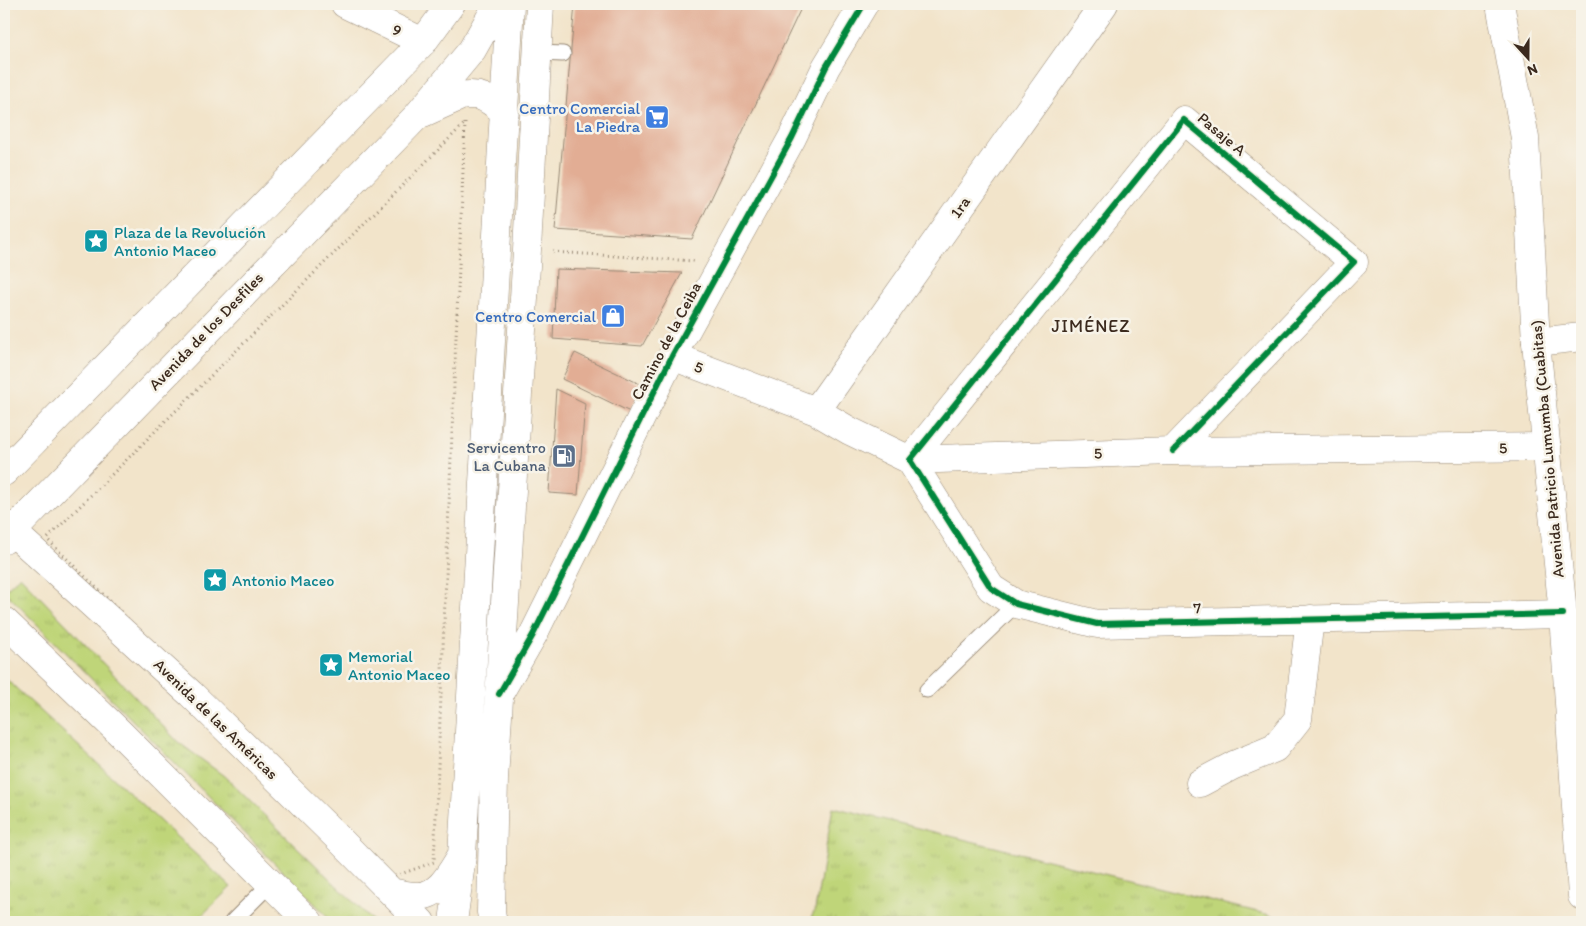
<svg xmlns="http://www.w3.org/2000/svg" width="1586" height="926" font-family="Itim,sans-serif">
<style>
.grass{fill:url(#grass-tufts);stroke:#7d804c}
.building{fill:#e2ad94}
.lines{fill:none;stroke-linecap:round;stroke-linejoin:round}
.service-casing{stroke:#968774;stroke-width:17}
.minor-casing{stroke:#968774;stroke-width:29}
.tertiary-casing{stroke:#968774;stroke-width:29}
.secondary-casing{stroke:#968774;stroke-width:29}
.primary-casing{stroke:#968774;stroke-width:29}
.path{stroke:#968774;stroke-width:3;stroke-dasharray:1 4;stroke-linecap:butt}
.service{stroke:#fff;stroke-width:15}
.minor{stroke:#fff;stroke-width:28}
.tertiary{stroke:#fff;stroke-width:28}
.secondary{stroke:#fff;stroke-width:28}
.primary{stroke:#fff;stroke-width:28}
.cycleway-casing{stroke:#f7f3e8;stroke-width:9}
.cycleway{stroke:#00873e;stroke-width:6}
.labels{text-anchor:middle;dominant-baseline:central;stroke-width:5;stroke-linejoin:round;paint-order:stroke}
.street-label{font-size:16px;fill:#3b2a1e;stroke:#f7f3e8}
.shop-label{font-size:16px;fill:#366cbe;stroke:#f7f3e8;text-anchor:end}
.culture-label{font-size:16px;fill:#0d838f;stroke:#f7f3e8;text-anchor:start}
.service-label{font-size:16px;fill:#4e5e75;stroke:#f7f3e8;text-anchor:end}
.neighbourhood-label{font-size:18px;letter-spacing:1px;fill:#3b2a1e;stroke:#f7f3e8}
</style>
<defs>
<pattern id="grass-tufts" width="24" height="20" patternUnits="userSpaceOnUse" patternTransform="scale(1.25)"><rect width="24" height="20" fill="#bfd579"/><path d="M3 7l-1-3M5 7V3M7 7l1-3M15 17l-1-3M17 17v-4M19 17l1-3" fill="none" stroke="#a5b768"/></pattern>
</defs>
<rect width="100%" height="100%" fill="#f7f3e8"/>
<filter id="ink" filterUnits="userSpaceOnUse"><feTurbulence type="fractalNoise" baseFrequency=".02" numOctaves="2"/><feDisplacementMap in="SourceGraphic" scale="10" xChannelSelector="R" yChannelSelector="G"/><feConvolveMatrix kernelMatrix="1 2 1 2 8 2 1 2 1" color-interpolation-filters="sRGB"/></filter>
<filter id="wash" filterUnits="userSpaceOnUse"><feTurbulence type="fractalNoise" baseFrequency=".0096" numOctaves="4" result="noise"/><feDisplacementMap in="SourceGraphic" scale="20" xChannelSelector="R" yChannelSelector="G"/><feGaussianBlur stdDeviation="1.12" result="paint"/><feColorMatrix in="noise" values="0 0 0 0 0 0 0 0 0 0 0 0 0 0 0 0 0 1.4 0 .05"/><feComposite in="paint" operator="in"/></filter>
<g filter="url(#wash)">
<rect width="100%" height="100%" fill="#f2e4ca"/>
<!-- grass -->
<path class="grass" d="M20,576L178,742L224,776L374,922H333L4,591Z
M4,677L231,887L195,922H4Z
M833,807L1298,922H809L815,910Z"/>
<g id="blocks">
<!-- building -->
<path class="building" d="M575,4H803L692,239L555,230Z
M556,269L682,273L642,346L553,339Z
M575,353L642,385L630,412L562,379Z
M556,389L585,403L578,495L549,493Z"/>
</g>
</g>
<g filter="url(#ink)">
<use href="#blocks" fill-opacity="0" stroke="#968774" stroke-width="1"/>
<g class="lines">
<defs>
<path id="service" d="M539,53L563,54
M927,690L1016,604
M232,922L270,884"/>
<path id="minor" d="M1536,342L1582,337
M672,356L816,411L850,431L910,460L1173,451L1547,447
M816,411L1104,4
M1173,451L1354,262L1184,120L910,460L991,588L1016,604L1097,624L1563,614
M499,694L533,635L672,356L792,138L826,67L864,4
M1200,783L1234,765L1275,748L1298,719L1310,619"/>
<path id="tertiary" d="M345,4L423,42"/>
<path id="secondary" d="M1500,4L1525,138L1536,342L1563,614L1582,896"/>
<path id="primary" d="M423,113L461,96C482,92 489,100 505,112
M4,472L423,42L451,4
M4,524L191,694L339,839L421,922
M4,540L417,116L472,50L498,4
M4,621L119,732L309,922
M394,893C402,894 410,896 418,896C439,896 450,874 460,858
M453,922L462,856L510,4
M493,922L491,912L494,779L527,250L540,4"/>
</defs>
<!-- service casing -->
<use href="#service" class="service-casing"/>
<!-- minor casing -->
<use href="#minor" class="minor-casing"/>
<!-- tertiary casing -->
<use href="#tertiary" class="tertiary-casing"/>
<!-- secondary casing -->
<use href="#secondary" class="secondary-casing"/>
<!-- primary casing -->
<use href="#primary" class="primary-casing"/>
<!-- path -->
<path class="path" d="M465,123L434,862L390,878L47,539Z
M553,252L694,261"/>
<!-- service -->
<use href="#service" class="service"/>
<!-- minor -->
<use href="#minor" class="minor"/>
<!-- tertiary -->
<use href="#tertiary" class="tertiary"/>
<!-- secondary -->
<use href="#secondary" class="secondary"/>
<!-- primary -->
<use href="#primary" class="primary"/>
<defs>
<path id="cycleway" d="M1173,451L1354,262L1184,120L910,460L991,588L1016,604L1097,624L1563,614
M499,694L533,635L672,356L792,138L826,67L864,4"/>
</defs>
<!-- cycleway casing -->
<use href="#cycleway" class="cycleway-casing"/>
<!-- cycleway -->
<use href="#cycleway" class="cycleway"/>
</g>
</g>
<!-- icons -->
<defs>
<symbol id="supermarket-square" viewBox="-11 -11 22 22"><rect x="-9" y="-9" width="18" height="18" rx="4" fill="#3f7fe0" stroke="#f7f3e8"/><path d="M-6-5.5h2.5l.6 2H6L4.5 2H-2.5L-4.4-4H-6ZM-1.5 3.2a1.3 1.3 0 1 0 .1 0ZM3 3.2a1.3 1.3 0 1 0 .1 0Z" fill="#fff"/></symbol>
<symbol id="sight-square" viewBox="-11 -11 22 22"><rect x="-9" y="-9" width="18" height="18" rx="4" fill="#0f9aa8" stroke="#f7f3e8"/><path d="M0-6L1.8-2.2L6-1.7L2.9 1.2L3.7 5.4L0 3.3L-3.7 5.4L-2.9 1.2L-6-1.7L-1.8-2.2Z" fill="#fff"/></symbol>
<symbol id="shop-square" viewBox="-11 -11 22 22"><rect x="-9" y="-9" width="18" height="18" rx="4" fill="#3f7fe0" stroke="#f7f3e8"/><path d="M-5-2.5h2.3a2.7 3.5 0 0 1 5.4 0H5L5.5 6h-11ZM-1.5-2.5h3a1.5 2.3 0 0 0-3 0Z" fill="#fff"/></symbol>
<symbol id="fuel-square" viewBox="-11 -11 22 22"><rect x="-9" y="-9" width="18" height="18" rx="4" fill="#5c6f8a" stroke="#f7f3e8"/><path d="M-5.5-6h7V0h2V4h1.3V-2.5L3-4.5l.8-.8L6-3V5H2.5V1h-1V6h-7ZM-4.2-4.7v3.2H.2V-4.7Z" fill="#fff"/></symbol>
</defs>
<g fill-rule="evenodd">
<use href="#supermarket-square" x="643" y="103" width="28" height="28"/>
<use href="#sight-square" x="82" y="227" width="28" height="28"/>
<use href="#shop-square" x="599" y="302" width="28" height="28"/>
<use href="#fuel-square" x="550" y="442" width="28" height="28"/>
<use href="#sight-square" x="201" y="566" width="28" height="28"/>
<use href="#sight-square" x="317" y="651" width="28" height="28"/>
</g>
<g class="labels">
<!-- street labels -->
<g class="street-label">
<text transform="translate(397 30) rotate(27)">9</text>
<text transform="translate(1222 134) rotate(40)">Pasaje A</text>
<text transform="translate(960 207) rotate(-55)">1ra</text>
<text transform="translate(206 331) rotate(-46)">Avenida de los Desfiles</text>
<text transform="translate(666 341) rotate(-62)">Camino de la Ceiba</text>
<text transform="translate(699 367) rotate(21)">5</text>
<text transform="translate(1503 448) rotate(-1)">5</text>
<text transform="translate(1547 449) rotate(-95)">Avenida Patricio Lumumba (Cuabitas)</text>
<text transform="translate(1098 453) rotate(-2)">5</text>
<text transform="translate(1197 608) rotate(-1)">7</text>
<text transform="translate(216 719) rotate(44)">Avenida de las Américas</text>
</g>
<!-- shop labels -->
<g class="shop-label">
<text x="640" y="108">Centro Comercial<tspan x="640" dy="18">La Piedra</tspan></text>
<text x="596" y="316">Centro Comercial</text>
</g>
<!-- culture labels -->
<g class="culture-label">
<text x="114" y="232">Plaza de la Revolución<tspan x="114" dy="18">Antonio Maceo</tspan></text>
<text x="232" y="580">Antonio Maceo</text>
<text x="348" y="656">Memorial<tspan x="348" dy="18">Antonio Maceo</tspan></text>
</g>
<!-- service labels -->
<g class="service-label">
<text x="546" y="447">Servicentro<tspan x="546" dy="18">La Cubana</tspan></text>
</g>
<!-- neighbourhood labels -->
<g class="neighbourhood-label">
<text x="1091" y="326">JIMÉNEZ</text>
</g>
</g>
<!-- margin -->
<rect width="1586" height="926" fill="none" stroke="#f7f3e8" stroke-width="20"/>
<!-- north arrow -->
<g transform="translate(1528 58) rotate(159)" stroke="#f7f3e8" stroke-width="4" paint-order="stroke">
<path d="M0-4L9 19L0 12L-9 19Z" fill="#3b2a1e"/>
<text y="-8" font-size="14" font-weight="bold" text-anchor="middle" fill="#3b2a1e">N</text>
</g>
</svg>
